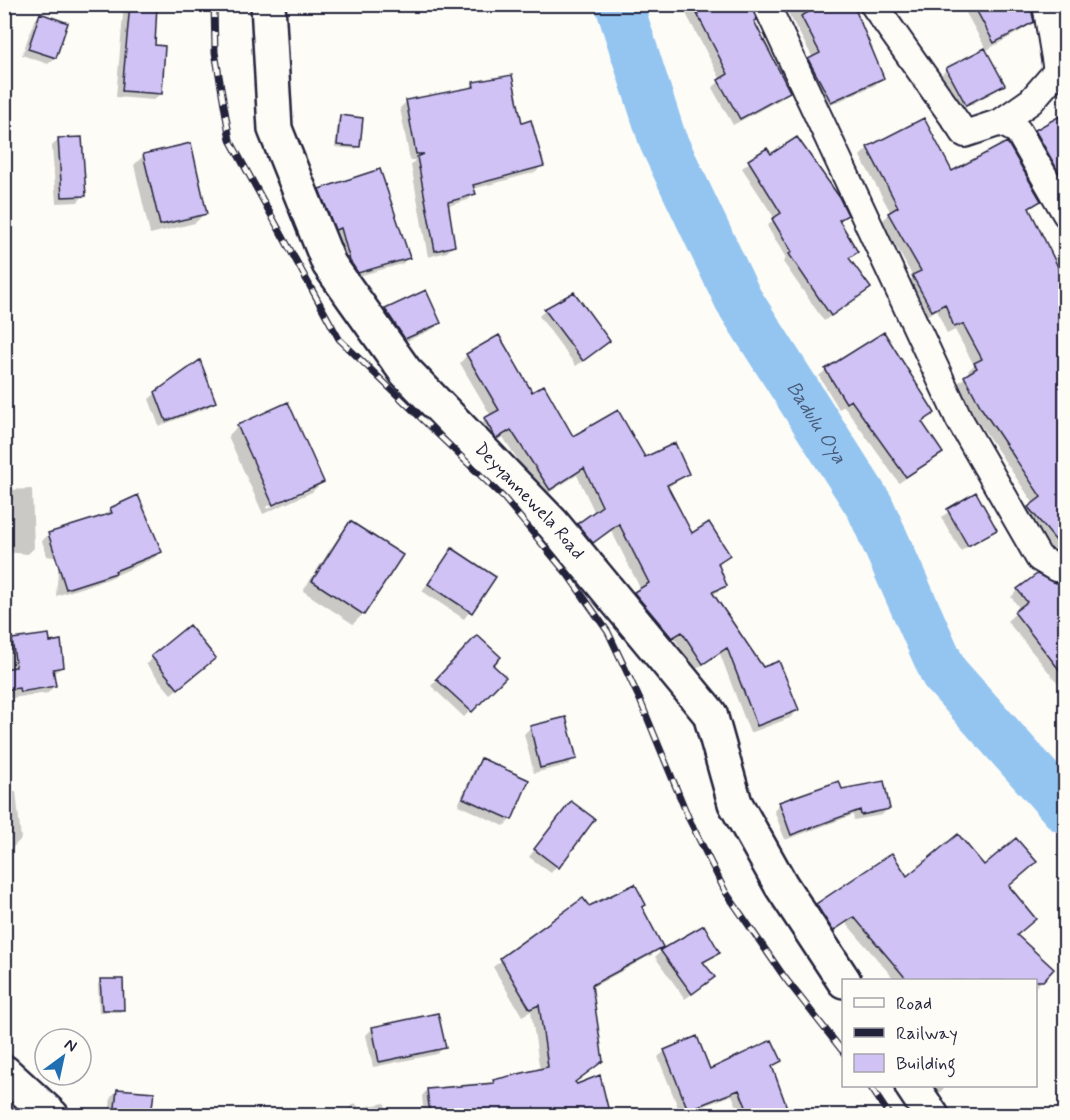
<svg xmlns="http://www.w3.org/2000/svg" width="1070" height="1120" font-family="Mynerve,sans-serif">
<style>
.shadow{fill:#0003;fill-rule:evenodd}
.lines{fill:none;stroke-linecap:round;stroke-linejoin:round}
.river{stroke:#94c5f0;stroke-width:48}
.building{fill:#d0c2f4;stroke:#22223b;stroke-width:1.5}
.street-casing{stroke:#22223b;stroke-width:30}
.secondary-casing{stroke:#22223b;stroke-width:38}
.street{stroke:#fdfcf7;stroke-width:26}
.secondary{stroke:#fdfcf7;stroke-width:33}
.rail-casing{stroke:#22223b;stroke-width:7}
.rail{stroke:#fdfcf7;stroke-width:4.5;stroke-dasharray:14;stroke-linecap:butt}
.labels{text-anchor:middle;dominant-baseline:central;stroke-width:4.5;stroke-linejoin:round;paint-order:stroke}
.street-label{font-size:18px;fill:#22223b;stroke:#fdfcf7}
.water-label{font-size:20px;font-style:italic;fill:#4a5b7a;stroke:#fdfcf7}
</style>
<rect width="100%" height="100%" fill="#fdfcf7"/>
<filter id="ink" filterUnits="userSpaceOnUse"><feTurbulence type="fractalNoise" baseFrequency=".0167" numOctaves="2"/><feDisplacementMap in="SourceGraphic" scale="12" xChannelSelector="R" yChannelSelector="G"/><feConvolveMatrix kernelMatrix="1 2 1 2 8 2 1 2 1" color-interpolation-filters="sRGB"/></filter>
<g filter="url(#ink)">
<!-- shadow -->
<path class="shadow" d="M124,4H156L153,46L161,93L154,100L116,97Z
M686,4H750L752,22L788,92L781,99L733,125L712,88L721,80L683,8Z
M771,4H851L882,78L875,85L824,108L802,67L813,58L786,9L776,13Z
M938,4H952L942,11Z
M961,4H1029L1032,21L1024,29L985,51L1003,85L996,91L959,111L940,76L947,69L986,49Z
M1066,5V22L1058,18Z
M40,15L66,24L55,58L48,64L22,55L34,21Z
M474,83L542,165L536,172L473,189L474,194L468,200L448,206L454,245L447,252L428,257L411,165L415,160H410L400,108L407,101L467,90Z
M1066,115V203L1028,138L1036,131Z
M341,117L358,147L356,149L335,147L338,120Z
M58,140L84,195L78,202L56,203L52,146Z
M868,148L1039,201L1028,210L1066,284V555L1054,554L1022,516L1034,504L975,417L957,384L969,374L968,371L974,365L955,330L947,334L937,310L924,317L906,284L913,277L882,221L891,213L860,156Z
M766,150L770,157L846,215L838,222L856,251L848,259L869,288L824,321L783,262L786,258L767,226L775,219L742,168Z
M144,155L205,213L195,223L150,234L134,165Z
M320,190L408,258L402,264L351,278L314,197Z
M386,310L439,323L433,329L398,345L379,316Z
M545,310L601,347L576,366L539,316Z
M467,355L531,394L572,439L687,474L667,488L692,535L728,555L717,565L725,586L713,595L762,669L797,710L790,718L750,733L720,654L695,670L674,638L663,645L628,601L641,590L611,530L585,549L571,533L595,513L577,475L542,497L503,437L488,445L478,427L491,416L460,363Z
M826,370L933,413L921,423L941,453L899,483L844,406L839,409L819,376Z
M156,393L214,401L207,408L159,426L149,399Z
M238,426L322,482L312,492L263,514L228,436ZM312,486V489L267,509L266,507Z
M32,489L34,548L28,554L4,552V490Z
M975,495L995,529L961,551L941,517Z
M111,509L160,552L154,558L108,579L56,596L59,558L47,556L42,541L49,534L104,515Z
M350,523L363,614L353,624L303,591L341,533Z
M452,550L494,578L464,619L422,591Z
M4,582L11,583L13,605L4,613Z
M1065,582L1066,683L1061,687L1007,621L1020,609L1011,597L1018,590Z
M189,627L207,664L171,694L146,664Z
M47,635L48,644L63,667L52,674L54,686L48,693L4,699V642Z
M477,637L491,665L503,677L464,717L431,686Z
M531,727L575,758L568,765L534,773L524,734Z
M481,760L511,819L504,826L458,805L475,767Z
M16,791L21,839L11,849L4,850V792Z
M841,791L888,808L882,815L854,820L853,815L785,840L774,810L780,803Z
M571,803L593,819L551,873L529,857Z
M984,867L1007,887L1015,936L1052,969L1036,987V980H895L846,923L826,936L810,912L817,905L907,878Z
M583,900L588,908H641L661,946L653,954L591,988L601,1061L574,1083L608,1111L649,1107L650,1116H478L494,1081L540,1071L531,1011L522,1016L493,967Z
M661,951L718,952L703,964L707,983L685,999L655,957Z
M101,981L123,1009L120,1012H99L98,984Z
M373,1028L444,1047L437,1054L373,1067L366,1035Z
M665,1051L710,1071L780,1061L771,1068L790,1116H741L732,1095L681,1115L658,1057Z
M926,1086H946L937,1095Z
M117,1090L150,1116H109L111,1097Z
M427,1090L465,1116H424L422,1096Z
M355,1103L359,1108L385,1103L387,1116L341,1115Z
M1066,1111V1116H1057Z"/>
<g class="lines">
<!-- river -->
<path class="river" id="s1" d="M619,4L663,141L739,301L870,507L944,673L1066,810"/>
</g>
<!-- building -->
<path class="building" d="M130,4H157L155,45L165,46L162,94L122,91Z
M692,4H750L757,20L754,21L790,92L740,119L718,80L728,74Z
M824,4H853L884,78L831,102L808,59L820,53L801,16Z
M973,4H1030L1034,22L994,43Z
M40,13L68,23L56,58L28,49Z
M985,48L1005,85L966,105L946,68Z
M512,75L522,123L531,120L544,166L473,185L476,194L448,202L455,246L435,251L417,157L424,154H416L406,100L474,87L473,82Z
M1065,113V183L1035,130Z
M340,115L363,118L360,147L337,145Z
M924,118L952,171L1007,142L1041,201L1029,208L1065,281V546L1061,547L1028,507L1041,497L982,409L964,376L977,368L974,363L982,359L963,324L954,327L945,304L932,311L912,275L921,271L888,213L898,207L867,147Z
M82,137L86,196L62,197L58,138Z
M797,137L838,195L848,215L839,220L858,252L849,258L871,288L831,316L789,254L792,252L772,219L781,213L748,160L767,148L771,154Z
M191,143L207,214L160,225L143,154Z
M380,169L410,258L358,273L350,261L341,228L335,230L319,189Z
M426,290L441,323L405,339L385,309Z
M574,292L610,341L583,361L544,309Z
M884,332L935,413L922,422L943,453L906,477L851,400L846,403L825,369Z
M499,335L532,392L544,385L573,436L618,410L645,457L675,443L689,474L667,485L692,533L709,522L730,555L718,563L727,586L712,592L763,667L779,661L799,710L757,726L727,648L703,664L682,632L672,638L636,595L634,592L649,583L619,524L593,543L577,524L602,506L584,468L550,490L511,430L496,439L495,437L484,418L499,410L466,354Z
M200,360L216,402L166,421L155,392Z
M288,402L324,482L273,505L237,425Z
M976,492L997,530L968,546L947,509Z
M138,495L162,552L115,571L116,573L66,589L48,533L112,513L110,508Z
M350,521L403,555L364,615L312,581Z
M452,548L496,577L472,613L428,584Z
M1037,574L1056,583L1065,580V677L1014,612L1027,602L1017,589Z
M189,625L216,658L178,689L151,656Z
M49,634L50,642L61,640L64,667L53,669L56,686L20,692L19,688L4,690V669L16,667L12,639Z
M477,635L501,657L493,665L506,677L472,712L436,679Z
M566,717L577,759L540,768L530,726Z
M481,758L529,780L512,820L463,798Z
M839,781L842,789L884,781L890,809L861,815L860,810L791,835L779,802Z
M571,801L595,819L559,868L534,849Z
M958,834L984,865L1016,838L1037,862L1009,886L1036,919L1017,935L1054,969L1043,981H908L854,917L833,931L816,904L892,853L907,876Z
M635,884L646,905L642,907L663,947L592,985L603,1061L575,1082L577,1084L600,1075L610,1116H430L427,1089L494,1083L493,1080L548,1067L539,1005L530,1009L500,958L583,898L589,906Z
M704,925L720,953L703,962L715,977L692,994L660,950Z
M100,979H123L124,1010H102Z
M438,1013L446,1048L379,1062L372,1027Z
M697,1036L710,1069L772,1040L782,1061L772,1066L790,1116H750L739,1090L688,1110L664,1050Z
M117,1089L154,1092L151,1116H114Z"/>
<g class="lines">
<defs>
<path id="street" d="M766,4L959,419L1039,558L1056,568L1066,561
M873,4L965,134L1001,122L1018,131L1066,214
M1001,122L1031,101L1057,71L1046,4"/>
<g id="secondary">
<path id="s2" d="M268,4L275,129L329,264L405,371L553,524L710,714L735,803L781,885L844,981"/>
<path d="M4,1072L52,1116"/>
<path d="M912,1086L932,1116"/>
</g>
</defs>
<!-- street casing -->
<use href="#street" class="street-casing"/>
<!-- secondary casing -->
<use href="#secondary" class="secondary-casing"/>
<!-- street -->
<use href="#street" class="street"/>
<!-- secondary -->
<use href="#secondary" class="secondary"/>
<defs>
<path id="rail" d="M214,4L215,52L230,140L339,339L504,498L568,575L608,632L640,700L689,819L725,891L785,978L844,1053
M870,1086L890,1116"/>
</defs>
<!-- rail casing -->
<use href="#rail" class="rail-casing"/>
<!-- rail -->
<use href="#rail" class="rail"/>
</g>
</g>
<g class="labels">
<!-- street labels -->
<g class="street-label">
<text stroke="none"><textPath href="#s2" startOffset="582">Deyyannewela Road</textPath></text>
</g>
<!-- water labels -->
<g class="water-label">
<text stroke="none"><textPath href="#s1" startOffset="465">Badulu Oya</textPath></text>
</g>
</g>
<!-- margin -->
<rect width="1070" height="1120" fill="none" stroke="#fdfcf7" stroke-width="24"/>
<rect x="12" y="12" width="1046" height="1096" fill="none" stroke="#22223b" stroke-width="2" filter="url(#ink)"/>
<!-- legend -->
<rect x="842" y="979" width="195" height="108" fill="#fdfcf7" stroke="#a5a5ac" stroke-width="1.5"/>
<rect x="854" y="998" width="30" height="9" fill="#fdfcf7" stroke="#a5a5ac" stroke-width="1.5"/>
<text x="896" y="1009" font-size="18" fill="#22223b">Road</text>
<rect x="854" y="1028" width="30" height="9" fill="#22223b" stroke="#a5a5ac" stroke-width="1.5"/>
<text x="896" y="1039" font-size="18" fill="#22223b">Railway</text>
<rect x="854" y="1054" width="30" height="18" fill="#d0c2f4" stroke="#a5a5ac" stroke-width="1.5"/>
<text x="896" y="1069" font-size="18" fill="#22223b">Building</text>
<!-- north arrow -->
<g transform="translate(63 1057) rotate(33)"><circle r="28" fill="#fdfcf7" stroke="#a5a5ac" stroke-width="1.5"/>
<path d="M0-4.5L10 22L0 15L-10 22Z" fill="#1f6fb2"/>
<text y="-9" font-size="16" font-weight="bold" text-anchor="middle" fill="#22223b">N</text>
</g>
</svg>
